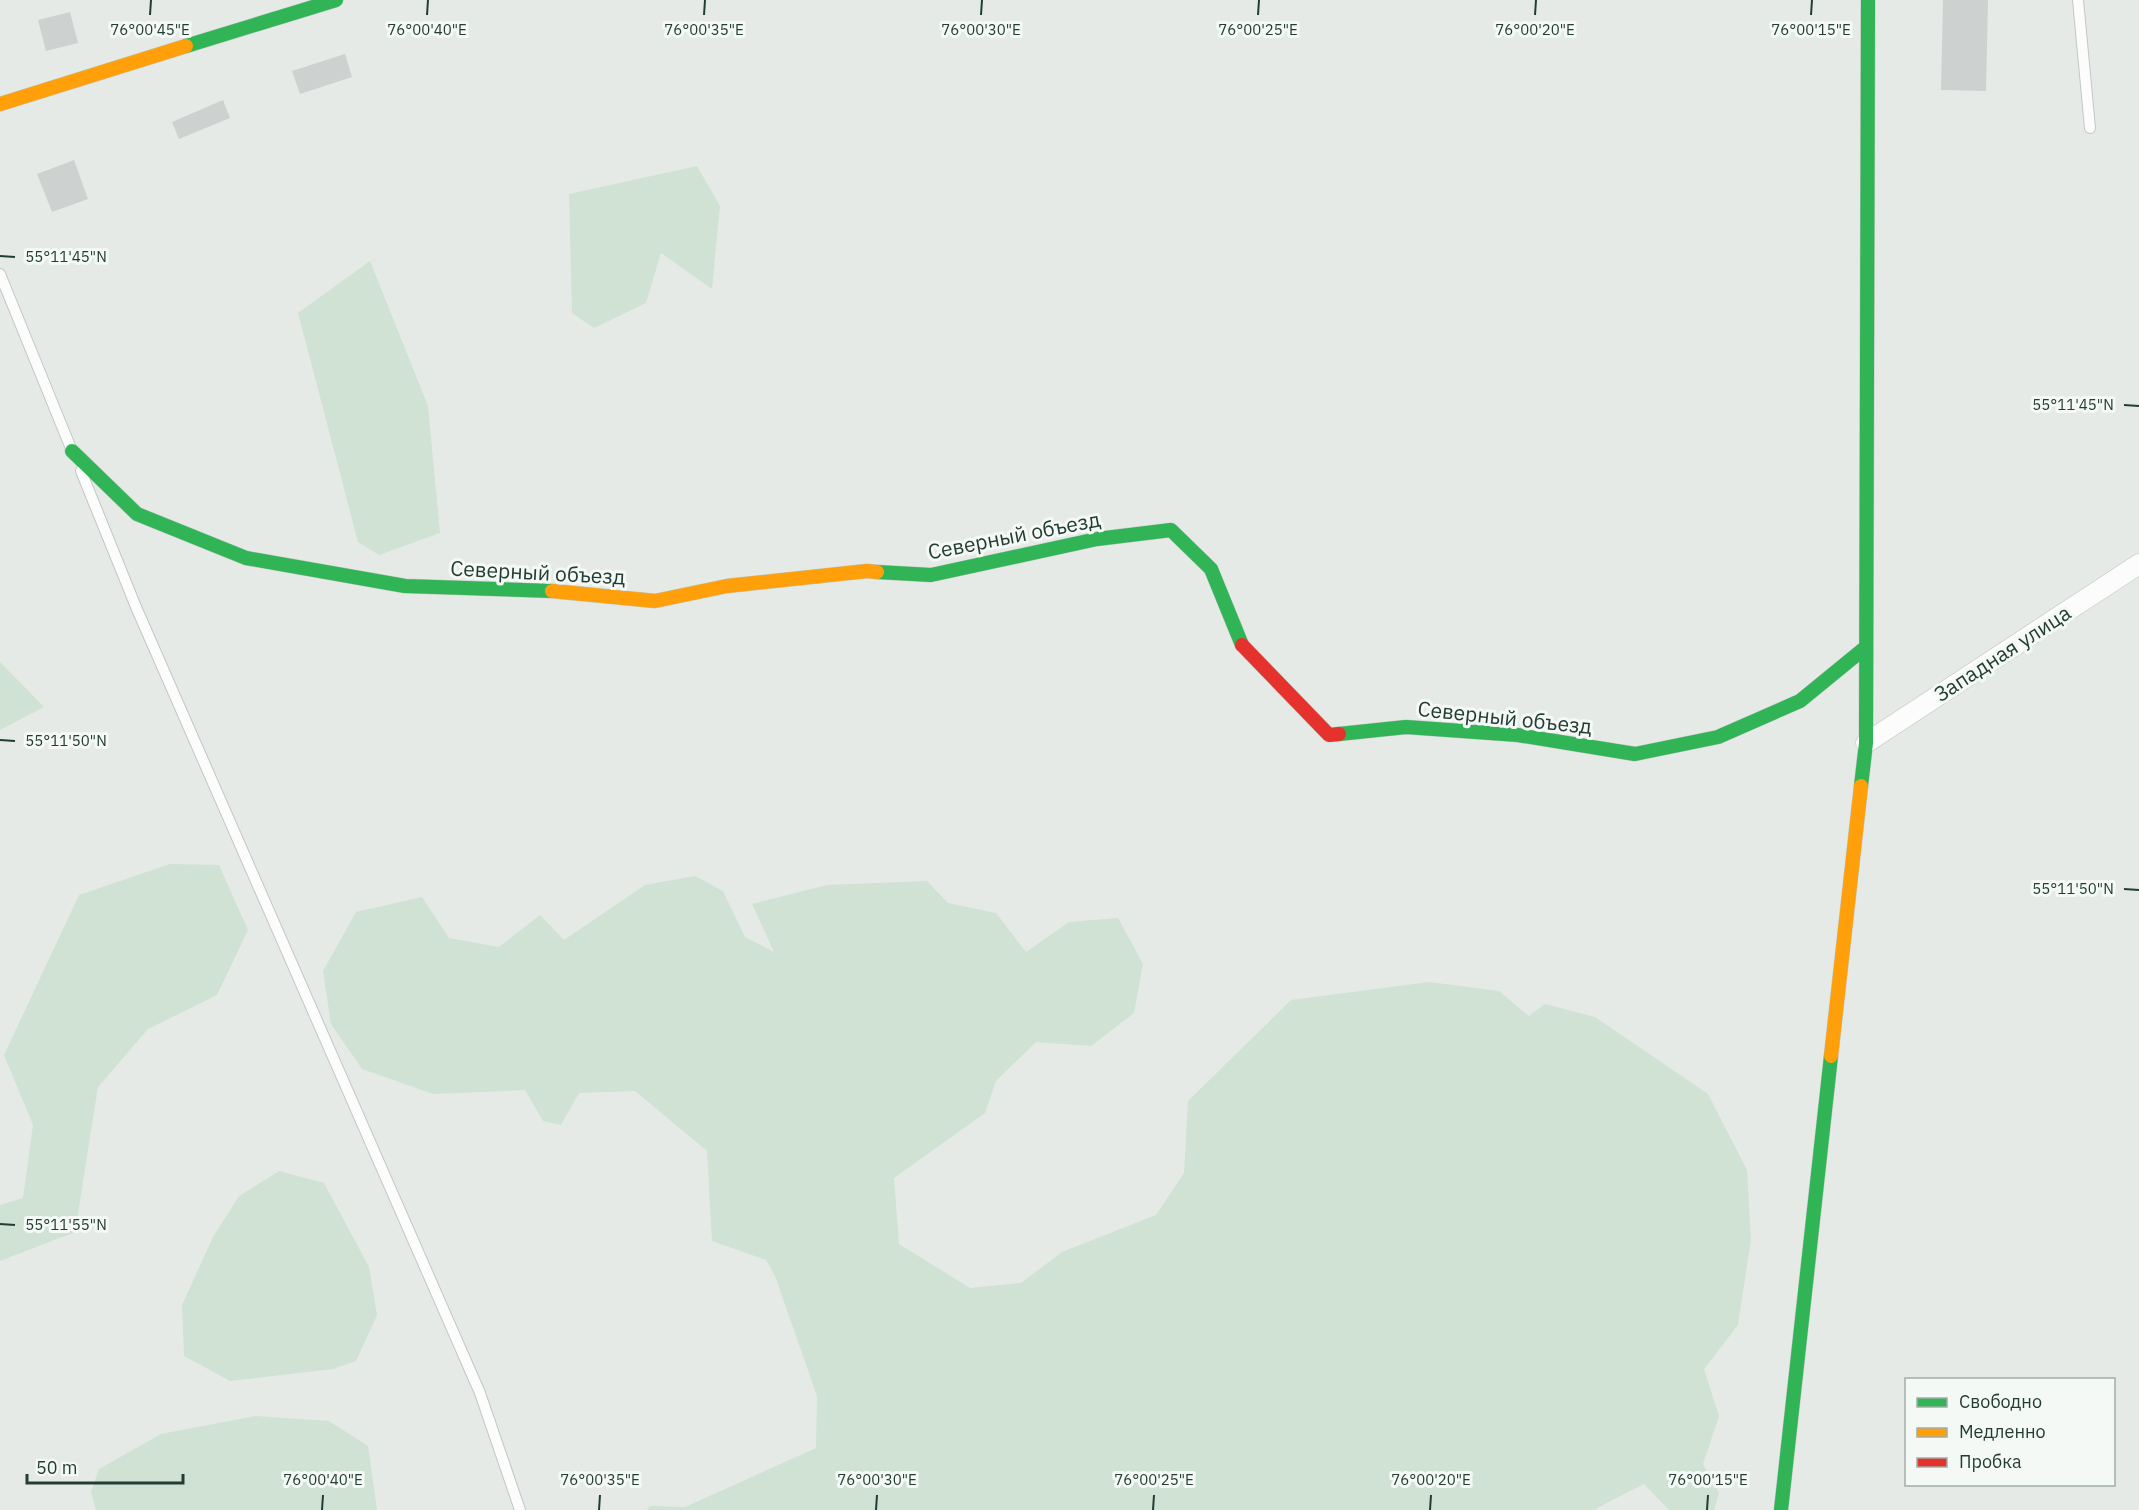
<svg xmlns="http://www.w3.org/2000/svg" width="2139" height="1510" font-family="'IBM Plex Sans',sans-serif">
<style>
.green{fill:#cfe2d3}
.building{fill:#cdd1cf}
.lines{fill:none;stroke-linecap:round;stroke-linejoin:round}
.lane-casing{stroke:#c2c7c4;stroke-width:12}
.street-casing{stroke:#c2c7c4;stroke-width:21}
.fast-casing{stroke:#c1c8c4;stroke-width:15}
.slow-casing{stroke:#c1c8c4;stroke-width:15}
.jam-casing{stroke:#c1c8c4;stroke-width:15}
.lane{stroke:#fbfcfb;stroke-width:10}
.street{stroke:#fbfcfb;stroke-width:20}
.fast{stroke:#30b455;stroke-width:14}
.slow{stroke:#ff9f0a;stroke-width:14}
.jam{stroke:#e5322d;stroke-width:14}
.ticks{fill:none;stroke:#243d34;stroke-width:2}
.labels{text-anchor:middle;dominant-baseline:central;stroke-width:6;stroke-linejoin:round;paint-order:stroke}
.street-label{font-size:21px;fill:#243d34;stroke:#f4f9f6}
.ticks-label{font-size:15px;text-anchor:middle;fill:#243d34;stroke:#f4f9f6;stroke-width:6;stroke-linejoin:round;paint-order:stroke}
</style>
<rect width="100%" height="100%" fill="#e5eae7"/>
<!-- green -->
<path class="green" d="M697,166L720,206L712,289L661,253L646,303L594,328L572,313L569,194Z
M370,261L428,406L440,533L379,555L358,542L298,313Z
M0,662L44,707L0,730Z
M170,864L219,865L248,930L217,995L148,1029L98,1087L75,1232L0,1261V1205L23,1198L33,1125L4,1055L79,895Z
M695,876L723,891L745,937L774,952L752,904L827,885L927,881L948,903L996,913L1026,952L1069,922L1118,918L1143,964L1134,1013L1091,1046L1036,1042L996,1081L985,1113L894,1178L899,1244L970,1288L1021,1283L1062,1252L1156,1215L1184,1173L1188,1101L1291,1000L1429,982L1499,991L1529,1016L1545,1004L1595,1017L1708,1094L1747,1170L1751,1239L1738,1325L1704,1369L1719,1416L1703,1464L1719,1493L1714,1510H1669L1644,1484L1597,1508L1596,1510H647L650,1506L685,1507L816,1448L817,1396L775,1276L766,1260L712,1241L707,1151L635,1091L579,1093L561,1125L543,1121L525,1090L433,1094L362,1069L331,1024L323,971L356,912L422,897L449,938L499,947L540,915L564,940L645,885Z
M279,1171L324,1183L369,1267L377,1315L356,1361L333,1369L230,1381L184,1356L182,1305L213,1237L239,1196Z
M255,1416L329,1421L368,1446L377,1510H96L91,1492L99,1469L161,1434Z"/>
<!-- building -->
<path class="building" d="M1943,0H1988L1986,91L1941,90Z
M70,12L78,43L46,51L38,20Z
M345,54L352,77L300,94L292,71Z
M223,100L230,118L179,139L172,122Z
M74,160L88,199L52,212L37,174Z"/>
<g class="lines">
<defs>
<path id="lane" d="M2078,0L2090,128
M0,274L72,451
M81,471L136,607L480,1393L520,1510"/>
<path id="street" d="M1866,743L2139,564"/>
<path id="fast" d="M186,46L336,0
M72,451L137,514L246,558L405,586L552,591
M877,572L931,575L1097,539L1171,530L1211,569L1242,645
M1339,734L1406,727L1518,735L1635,754L1718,737L1800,701L1866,647
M1861,786L1866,743L1868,0
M1781,1510L1831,1056"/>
<path id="slow" d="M0,104L186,46
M552,591L655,601L727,586L867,571L877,572
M1831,1056L1861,786"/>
<path id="jam" d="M1242,645L1329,735L1339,734"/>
</defs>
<!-- lane casing -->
<use href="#lane" class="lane-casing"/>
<!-- street casing -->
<use href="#street" class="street-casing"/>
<!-- fast casing -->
<use href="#fast" class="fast-casing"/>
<!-- slow casing -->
<use href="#slow" class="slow-casing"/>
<!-- jam casing -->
<use href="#jam" class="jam-casing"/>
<!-- lane -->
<use href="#lane" class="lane"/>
<!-- street -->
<use href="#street" class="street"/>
<!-- fast -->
<use href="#fast" class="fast"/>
<!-- slow -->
<use href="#slow" class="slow"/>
<!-- jam -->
<use href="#jam" class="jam"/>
</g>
<!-- ticks -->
<path class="ticks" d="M150,15L151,0M427,15L428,0M704,15L705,0M981,15L982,0M1258,15L1259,0M1535,15L1536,0M1811,15L1812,0M0,256L15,257M2124,405L2139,406M0,740L15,741M2124,889L2139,890M0,1224L15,1225M322,1510L323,1495M599,1510L600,1495M876,1510L877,1495M1153,1510L1154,1495M1430,1510L1431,1495M1707,1510L1708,1495"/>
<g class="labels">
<!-- street labels -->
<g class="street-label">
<text transform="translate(1014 535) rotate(-11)">Северный объезд</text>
<text transform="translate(538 572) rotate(3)">Северный объезд</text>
<text transform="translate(2002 653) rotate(-33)">Западная улица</text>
<text transform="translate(1505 717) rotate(6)">Северный объезд</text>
</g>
</g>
<g class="ticks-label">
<text x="150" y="35">76°00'45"E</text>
<text x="427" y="35">76°00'40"E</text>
<text x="704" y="35">76°00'35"E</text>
<text x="981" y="35">76°00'30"E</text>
<text x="1258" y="35">76°00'25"E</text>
<text x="1535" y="35">76°00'20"E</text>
<text x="1811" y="35">76°00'15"E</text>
<text x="66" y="262">55°11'45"N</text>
<text x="2073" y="410">55°11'45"N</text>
<text x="66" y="746">55°11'50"N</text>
<text x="2073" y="894">55°11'50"N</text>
<text x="66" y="1230">55°11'55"N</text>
<text x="323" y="1485">76°00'40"E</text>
<text x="600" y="1485">76°00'35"E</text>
<text x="877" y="1485">76°00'30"E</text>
<text x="1154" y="1485">76°00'25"E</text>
<text x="1431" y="1485">76°00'20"E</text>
<text x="1708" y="1485">76°00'15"E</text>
</g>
<!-- legend -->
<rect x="1905" y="1378" width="210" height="108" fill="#f4f9f6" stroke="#a1aea8" stroke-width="1.5"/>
<rect x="1917" y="1398" width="30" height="9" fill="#30b455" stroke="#a1aea8" stroke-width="1.5"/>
<text x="1959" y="1408" font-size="18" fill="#243d34">Свободно</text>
<rect x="1917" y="1428" width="30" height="9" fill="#ff9f0a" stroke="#a1aea8" stroke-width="1.5"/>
<text x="1959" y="1438" font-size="18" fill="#243d34">Медленно</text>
<rect x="1917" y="1458" width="30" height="9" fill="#e5322d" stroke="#a1aea8" stroke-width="1.5"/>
<text x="1959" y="1468" font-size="18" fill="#243d34">Пробка</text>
<!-- scale -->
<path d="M27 1474v9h156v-9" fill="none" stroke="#243d34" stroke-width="3"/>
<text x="36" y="1474" font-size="18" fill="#243d34" stroke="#f4f9f6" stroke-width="4.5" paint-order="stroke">50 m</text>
</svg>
